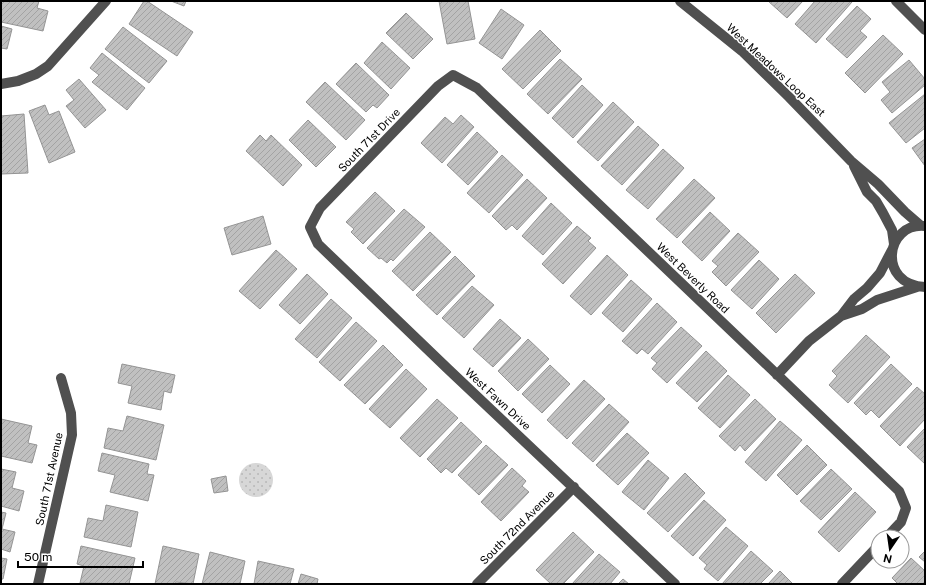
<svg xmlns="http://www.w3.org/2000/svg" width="926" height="585" font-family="'Public Sans',sans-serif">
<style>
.park{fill:url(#park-dots)}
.building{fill:url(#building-hatch);stroke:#949494}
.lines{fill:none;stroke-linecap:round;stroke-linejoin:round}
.minor{stroke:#505050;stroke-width:10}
.labels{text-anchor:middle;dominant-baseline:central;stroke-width:3;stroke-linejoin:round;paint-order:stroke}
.street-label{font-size:11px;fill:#000;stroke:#fff}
</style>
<defs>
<pattern id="park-dots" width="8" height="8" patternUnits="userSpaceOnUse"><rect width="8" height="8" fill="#d7d7d7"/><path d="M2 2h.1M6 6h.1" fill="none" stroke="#b7b7b7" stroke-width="1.8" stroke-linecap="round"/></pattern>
<pattern id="building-hatch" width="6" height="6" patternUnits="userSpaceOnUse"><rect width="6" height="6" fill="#c0c0c0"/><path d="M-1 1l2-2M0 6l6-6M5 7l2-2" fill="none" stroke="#a3a3a3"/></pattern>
</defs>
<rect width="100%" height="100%" fill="#fff"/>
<!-- park -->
<path class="park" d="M239 480a17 17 0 1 1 34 0a17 17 0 1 1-34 0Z"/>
<!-- building -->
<path class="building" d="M1,1H39L37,8L48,11L43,31L1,22Z
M144,1H147L193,32L177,56L129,24Z
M171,1H186L184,6Z
M439,1H468L475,39L447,44Z
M768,1H803L787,18Z
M815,1H850L852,2L816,43L795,24Z
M857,6L871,19L860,31L867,37L847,58L826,39Z
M501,9L524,25L502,59L479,43Z
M406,13L433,39L413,59L386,33Z
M1,26L12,29L7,49L1,48Z
M123,27L167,61L149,83L105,49Z
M540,30L561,51L523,89L502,69Z
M883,35L903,54L865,93L845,73Z
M382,42L410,68L391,89L364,63Z
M102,53L145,88L127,110L92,82L99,75L90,68Z
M560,59L582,79L548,114L527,94Z
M909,60L925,79V85L892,113L881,100L890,92L882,82Z
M356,63L389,95L377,108L373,105L366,112L336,84Z
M79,79L106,110L85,128L66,106L74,100L66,90Z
M325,82L365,120L346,140L306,102Z
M582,85L603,105L573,138L552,118Z
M925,94V128L906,143L889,123Z
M613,102L634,122L598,161L577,142Z
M45,105L49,115L59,111L75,152L49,163L29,111Z
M24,114L28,173L1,174V116Z
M461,115L474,127L442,163L421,143L445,117L453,124Z
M308,120L336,147L316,167L289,140Z
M638,126L659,145L622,185L601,166Z
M477,132L498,152L468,185L447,165Z
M260,135L266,141L271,135L302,165L283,186L246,151Z
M925,139V166L912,148Z
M663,149L684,168L648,209L626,190Z
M502,155L523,175L489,213L467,193Z
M527,179L547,198L517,230L512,225L506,230L492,216Z
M694,179L715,198L677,238L656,219Z
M375,192L395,211L363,244L351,232L354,229L346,222Z
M551,203L572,223L543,255L522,236Z
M404,209L425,227L393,261L391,259L387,263L381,258L379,259L367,248Z
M710,212L730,231L702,261L682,242Z
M263,216L271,244L232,255L224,228Z
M577,226L591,238L588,241L596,248L563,284L542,264Z
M430,232L451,252L413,291L392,271Z
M738,233L759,252L726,286L712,272L718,266L712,261Z
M276,250L297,269L260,309L239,291Z
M607,255L628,275L591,315L570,296Z
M455,256L475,276L437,315L416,295Z
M759,260L779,279L752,309L731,290Z
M307,274L328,294L300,324L279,305Z
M795,274L815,293L776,333L756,313Z
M631,280L652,299L623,332L602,313Z
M472,286L494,305L464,338L442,318Z
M331,299L352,318L317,358L295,339Z
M657,303L677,322L648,354L642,349L637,354L622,341Z
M500,319L521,338L493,367L473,349Z
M356,322L377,341L340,381L319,362Z
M681,327L702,346L667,383L652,369L657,363L651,358Z
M866,335L890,357L848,403L829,385L837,376L832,371Z
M528,339L549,359L518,391L498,371Z
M383,345L403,365L365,404L344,385Z
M706,351L727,371L697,402L676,383Z
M122,364L175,375L171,393L164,391L161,410L128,403L132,386L118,383Z
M891,364L912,384L879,418L871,410L866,415L854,403Z
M550,365L570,384L542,413L522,394Z
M406,369L427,389L390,428L369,409Z
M728,375L750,395L720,428L698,408Z
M584,380L605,399L567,439L547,420Z
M917,387L925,394V419L900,446L880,426Z
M437,399L458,418L420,457L400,438Z
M755,399L776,419L745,451L740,445L735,451L719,436Z
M609,404L629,422L593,462L572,443Z
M127,416L164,425L156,460L104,448L108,428L123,431Z
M1,419L32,426L28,443L37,445L32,463L1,456Z
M780,421L802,440L766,481L745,462Z
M461,422L482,442L452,473L446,468L441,473L427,459Z
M925,428V464L907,447Z
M627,433L649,453L618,485L596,465Z
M486,445L508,465L479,495L458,475Z
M807,445L827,465L797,495L777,475Z
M102,453L149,464L147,474L154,475L148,501L110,492L115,475L98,471Z
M648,460L669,478L644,510L622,492Z
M512,468L526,481L522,486L529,492L501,521L481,502Z
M1,469L16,472L12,488L24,491L19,511L1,506Z
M831,469L852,489L821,520L800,501Z
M685,473L705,493L668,532L647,513Z
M226,476L228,491L214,493L211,479Z
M855,492L876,512L839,552L818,532Z
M704,500L726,520L693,556L671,536Z
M106,505L138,512L131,547L84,537L88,518L103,521Z
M1,512L6,513L2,529L15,532L10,552L1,549Z
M726,527L748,546L718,581L704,569L707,565L699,558Z
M573,532L594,552L563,584H551L536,570Z
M81,546L135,558L129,584L80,583L84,566L77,564Z
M163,546L199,554L193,584L176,582L175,584H155Z
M751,551L773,571L760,584H722Z
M925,551V562L919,557Z
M210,552L245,561L240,584H202Z
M599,554L620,572L610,584H572Z
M1,558L7,559L3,579H1Z
M911,558L925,571V584H898L892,578Z
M258,561L294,569L290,584H254Z
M780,571L793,584H768Z
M301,574L318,579L317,584H298Z
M623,579L629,584H618Z"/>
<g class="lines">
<!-- minor -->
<path class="minor" d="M680,1L742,51L789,97L851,161L878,184L905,212L920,225
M896,1L925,30
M1,84L18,81L36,74L48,66L106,1
M854,166L867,192L876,201L883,213L892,230L894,244
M925,226C885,222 877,285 925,287
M841,316L862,309L877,300L917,287
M777,375L809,341L841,316L854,299L867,288L880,273L892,250
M38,584L72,435L71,413L61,378
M477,584L574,487
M675,584L448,369L318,244L310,227L320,208L438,86L453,75L477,88L899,491L906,508L901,522L887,537
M842,584L878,546"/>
</g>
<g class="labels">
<!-- street labels -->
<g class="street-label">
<text transform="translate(776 70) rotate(43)">West Meadows Loop East</text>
<text transform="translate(369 140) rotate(-46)">South 71st Drive</text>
<text transform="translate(693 278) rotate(44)">West Beverly Road</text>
<text transform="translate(498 399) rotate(43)">West Fawn Drive</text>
<text transform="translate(49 479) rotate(-78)">South 71st Avenue</text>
<text transform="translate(517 527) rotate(-45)">South 72nd Avenue</text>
</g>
</g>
<!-- border -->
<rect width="926" height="585" fill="none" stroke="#000000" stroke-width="4"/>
<!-- north arrow -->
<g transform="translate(890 549) rotate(193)"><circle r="19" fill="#ffffff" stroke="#999999"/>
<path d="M0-3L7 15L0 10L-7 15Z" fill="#000000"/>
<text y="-6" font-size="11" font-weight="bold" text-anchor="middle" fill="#000000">N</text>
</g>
<!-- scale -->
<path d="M18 561v6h125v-6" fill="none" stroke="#000000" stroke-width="2"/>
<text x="24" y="561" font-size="12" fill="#000000" stroke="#ffffff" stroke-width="3" paint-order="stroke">50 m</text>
</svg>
